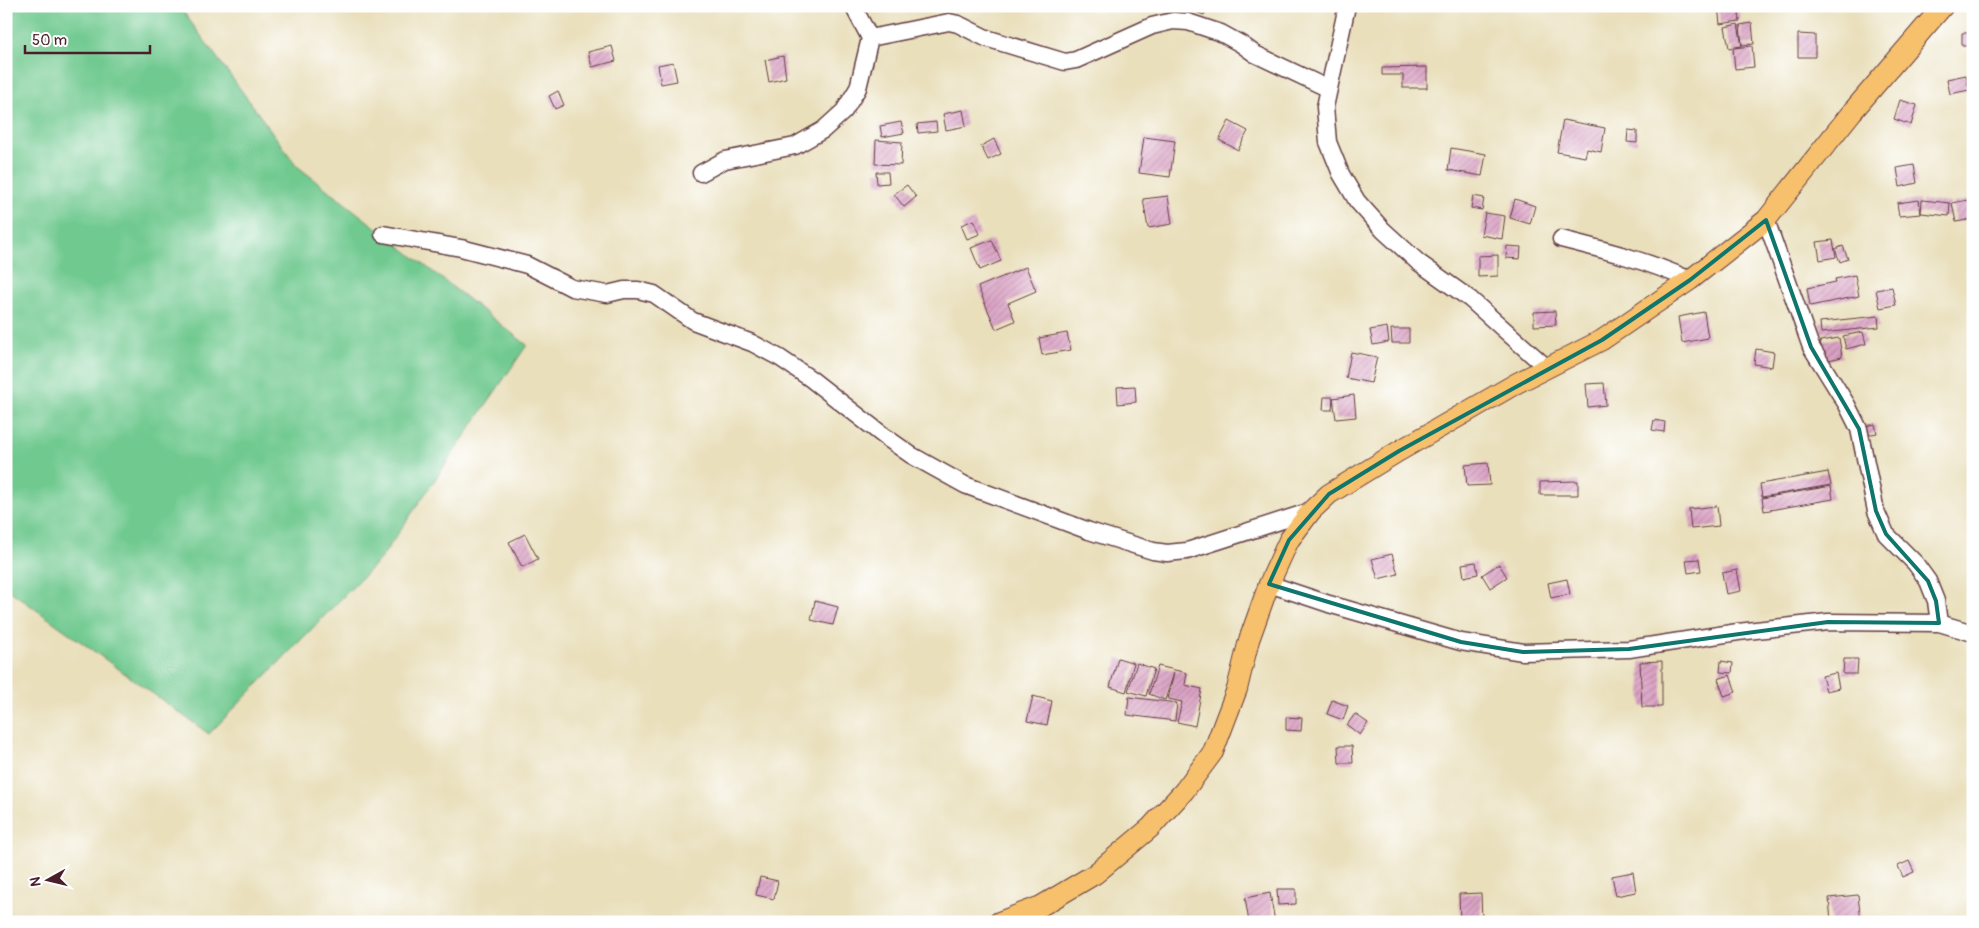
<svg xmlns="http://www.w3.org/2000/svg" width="1979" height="928" font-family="Pangolin,sans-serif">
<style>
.green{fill:#6fc98f;stroke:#5c745d}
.building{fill:url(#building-hatch)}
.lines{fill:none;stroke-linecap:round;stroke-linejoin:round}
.minor-casing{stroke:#623c41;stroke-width:19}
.major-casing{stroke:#623c41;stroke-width:22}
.minor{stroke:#fff;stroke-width:16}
.major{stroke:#f7c06c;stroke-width:20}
.marked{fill:none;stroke:#0f766e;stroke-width:4;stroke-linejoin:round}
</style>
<defs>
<pattern id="building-hatch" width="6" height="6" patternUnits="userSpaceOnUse" patternTransform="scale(1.25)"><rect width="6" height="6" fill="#dba3c5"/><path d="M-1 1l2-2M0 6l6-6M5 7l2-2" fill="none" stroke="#b484a0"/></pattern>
</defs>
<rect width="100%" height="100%" fill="#fff"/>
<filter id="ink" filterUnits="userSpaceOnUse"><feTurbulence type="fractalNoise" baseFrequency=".02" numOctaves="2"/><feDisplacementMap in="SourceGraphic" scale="10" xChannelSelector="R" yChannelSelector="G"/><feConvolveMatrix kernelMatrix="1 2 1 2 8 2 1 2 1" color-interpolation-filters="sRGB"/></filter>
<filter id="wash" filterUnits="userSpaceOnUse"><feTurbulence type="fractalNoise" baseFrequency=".0096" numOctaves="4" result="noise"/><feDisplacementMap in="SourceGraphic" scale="20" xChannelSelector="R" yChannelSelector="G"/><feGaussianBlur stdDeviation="1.12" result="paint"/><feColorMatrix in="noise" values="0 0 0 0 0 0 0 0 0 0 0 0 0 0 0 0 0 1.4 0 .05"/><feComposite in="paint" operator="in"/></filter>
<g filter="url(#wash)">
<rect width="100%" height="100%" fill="#e9dfbb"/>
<!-- green -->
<path class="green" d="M6,6H179L297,166L527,345L382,557L209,734L6,588Z"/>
<g id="blocks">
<!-- building -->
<path class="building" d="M712,6H730V10Z
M1189,6H1208L1204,15L1188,9Z
M1718,6H1738L1740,21L1720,24Z
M1752,23L1754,44L1742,45L1740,25Z
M1738,24L1742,46L1729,48L1725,27Z
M1962,33H1973V46H1962Z
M1798,34L1815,35V57H1798Z
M612,46L616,61L592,67L588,52Z
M1752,46L1754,67L1735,69L1733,48Z
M783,56L786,78L769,82L765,60Z
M673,62L677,81L661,84L658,65Z
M1427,67V88H1403V75H1382V68Z
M1966,75L1969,90L1950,94L1947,79Z
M558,91L564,105L555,109L549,96Z
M1900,100L1917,105L1911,125L1894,119Z
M963,110L966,126L946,130L943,114Z
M1563,120L1605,128L1601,152L1587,149L1585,157L1557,152Z
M1229,121L1248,131L1238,150L1219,140Z
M901,122L904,133L882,137L880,126Z
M936,122L937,131L918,133L917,124Z
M1628,130L1637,131V143L1627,142Z
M1144,137L1175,141L1170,177L1139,173Z
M994,139L1001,154L988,160L981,146Z
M876,140L902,142L901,165L875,164Z
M1451,148L1486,154L1482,176L1448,170Z
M1914,165L1917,183L1900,187L1897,168Z
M876,172H888L889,183L877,184Z
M907,185L916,197L904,207L894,194Z
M1168,196L1172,224L1148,228L1143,199Z
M1473,196L1484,198L1482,210L1471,208Z
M1515,199L1535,206L1530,224L1510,218Z
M1919,200L1921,214L1899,216L1897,203Z
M1922,200L1950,203L1949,216L1921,213Z
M1968,200L1972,219L1956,222L1952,203Z
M1485,213L1505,216L1502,239L1481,235Z
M974,220L980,234L967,239L961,225Z
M992,240L1001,261L980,270L971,248Z
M1833,240L1836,257L1820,260L1817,242Z
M1507,246L1521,247L1520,259L1506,258Z
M1843,246L1848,259L1840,262L1835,249Z
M1498,255V276L1478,277V256Z
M1026,267L1036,291L1008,303L1015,321L996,329L978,287Z
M1855,275L1859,296L1810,306L1807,288L1836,282L1835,279Z
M1892,287L1896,305L1880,308L1876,290Z
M1555,311L1556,325L1534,326V312Z
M1704,312L1708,338L1682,343L1678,317Z
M1878,316L1879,327L1821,333L1820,322Z
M1387,327L1389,342L1373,345L1370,330Z
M1391,329H1409V343H1392Z
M1863,332L1866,344L1846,349L1843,336Z
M1067,333L1071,350L1042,355L1039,338Z
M1839,338L1842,357L1824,361L1820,341Z
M1756,349L1774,352L1772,367L1754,364Z
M1351,352L1377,357L1371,383L1346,378Z
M1604,383L1606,405L1588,407L1586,384Z
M1135,386L1136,402L1118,404L1117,387Z
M1354,395L1356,417L1336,419L1333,398Z
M1324,397H1333L1332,410H1323Z
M1654,420L1665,422L1664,432L1652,430Z
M1875,424L1877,433L1862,436L1860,427Z
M1488,463L1490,485L1467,486L1465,465Z
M1828,472L1831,485L1762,497L1760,484Z
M1578,481V495H1540V482Z
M1831,486L1833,499L1764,511L1762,498Z
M1717,506L1719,526L1691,529L1689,509Z
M525,534L538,559L522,567L509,542Z
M1392,554L1398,574L1378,579L1372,559Z
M1699,559L1701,571L1688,573L1686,560Z
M1476,562L1478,574L1464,577L1462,564Z
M1499,564L1507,577L1490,588L1482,575Z
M1737,570L1741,591L1726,594L1722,573Z
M1567,579L1570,594L1551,598L1548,583Z
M815,601L838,607L833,625L811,620Z
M1118,658L1134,663L1126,692L1110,687Z
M1844,659H1858L1857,674H1843Z
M1662,661V707H1642L1640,662Z
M1721,661L1733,663L1732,673L1720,672Z
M1137,663L1154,669L1146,696L1128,691Z
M1158,666L1187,673L1185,685L1202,689L1195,726L1177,722L1182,702L1168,699L1174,673L1165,700L1149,694Z
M1836,673L1839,688L1826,691L1822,676Z
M1730,675L1736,692L1724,696L1718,679Z
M1033,696L1052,701L1047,725L1027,721Z
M1129,697L1177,703L1175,721L1127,715Z
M1332,700L1348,706L1343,720L1327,714Z
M1355,714L1368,723L1360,735L1347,725Z
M1286,717L1302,718L1301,731L1286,730Z
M1338,746H1352L1353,763H1339Z
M1909,861L1914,872L1903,877L1898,866Z
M1633,872L1636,892L1616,896L1612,876Z
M760,877L778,881L774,899L756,895Z
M1277,889H1296V904L1278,905Z
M1270,893L1275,922H1249L1245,898Z
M1481,893L1482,922H1460L1459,894Z
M1858,895L1861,922H1831L1829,898Z"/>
</g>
</g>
<g filter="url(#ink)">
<use href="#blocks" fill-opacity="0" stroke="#623c41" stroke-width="1"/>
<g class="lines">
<defs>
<path id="minor" d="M1347,6L1325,107L1328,142L1341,174L1357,201L1383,230L1418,262L1470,299L1547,368
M870,38L949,22L958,24L986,38L1065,62L1076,60L1152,26L1173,21L1188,22L1221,33L1241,44L1255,54L1329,89
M701,173L725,160L795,146L823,130L844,111L858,88L870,38L853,6
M1766,220L1811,347L1847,405L1859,429L1876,511L1886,534L1915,563L1928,581L1936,601L1939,623L1973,633
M383,234L461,248L527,265L572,288L607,294L624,290H638L654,294L693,321L752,343L780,358L811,379L884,436L911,455L965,485L1089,531L1153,551L1167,553L1187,551L1311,511
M1561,239C1605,250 1648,261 1690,280
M1269,584L1329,604L1461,642L1523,652L1629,649L1738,632L1828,622L1939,623"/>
<path id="major" d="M999,922L1041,906L1095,874L1150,828L1184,791L1213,752L1237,689L1249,640L1269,584L1289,540L1311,511L1329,494L1399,451L1517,383L1602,340L1690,280L1766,220L1852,112L1943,6"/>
</defs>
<!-- minor casing -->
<use href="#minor" class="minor-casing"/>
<!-- major casing -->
<use href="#major" class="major-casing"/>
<!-- minor -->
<use href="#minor" class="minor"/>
<!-- major -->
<use href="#major" class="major"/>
</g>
</g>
<!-- marked area -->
<path class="marked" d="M1766,220L1811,347L1859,429L1876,511L1886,534L1928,581L1936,601L1939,623L1828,622L1629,649L1523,652L1461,642L1269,584L1289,540L1329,494L1399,451L1602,340L1690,280Z"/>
<!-- margin -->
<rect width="1979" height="928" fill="none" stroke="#fff" stroke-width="25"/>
<!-- north arrow -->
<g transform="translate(48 880) rotate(262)" stroke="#ffffff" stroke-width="4" paint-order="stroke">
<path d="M0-4L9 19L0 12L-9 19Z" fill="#4a1f2b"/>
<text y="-8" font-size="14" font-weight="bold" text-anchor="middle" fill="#4a1f2b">N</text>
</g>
<!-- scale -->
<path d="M25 45v8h125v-8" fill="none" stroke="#4a1f2b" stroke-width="2.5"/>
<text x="32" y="45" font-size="15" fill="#4a1f2b" stroke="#ffffff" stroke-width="4" paint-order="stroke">50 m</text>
</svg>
